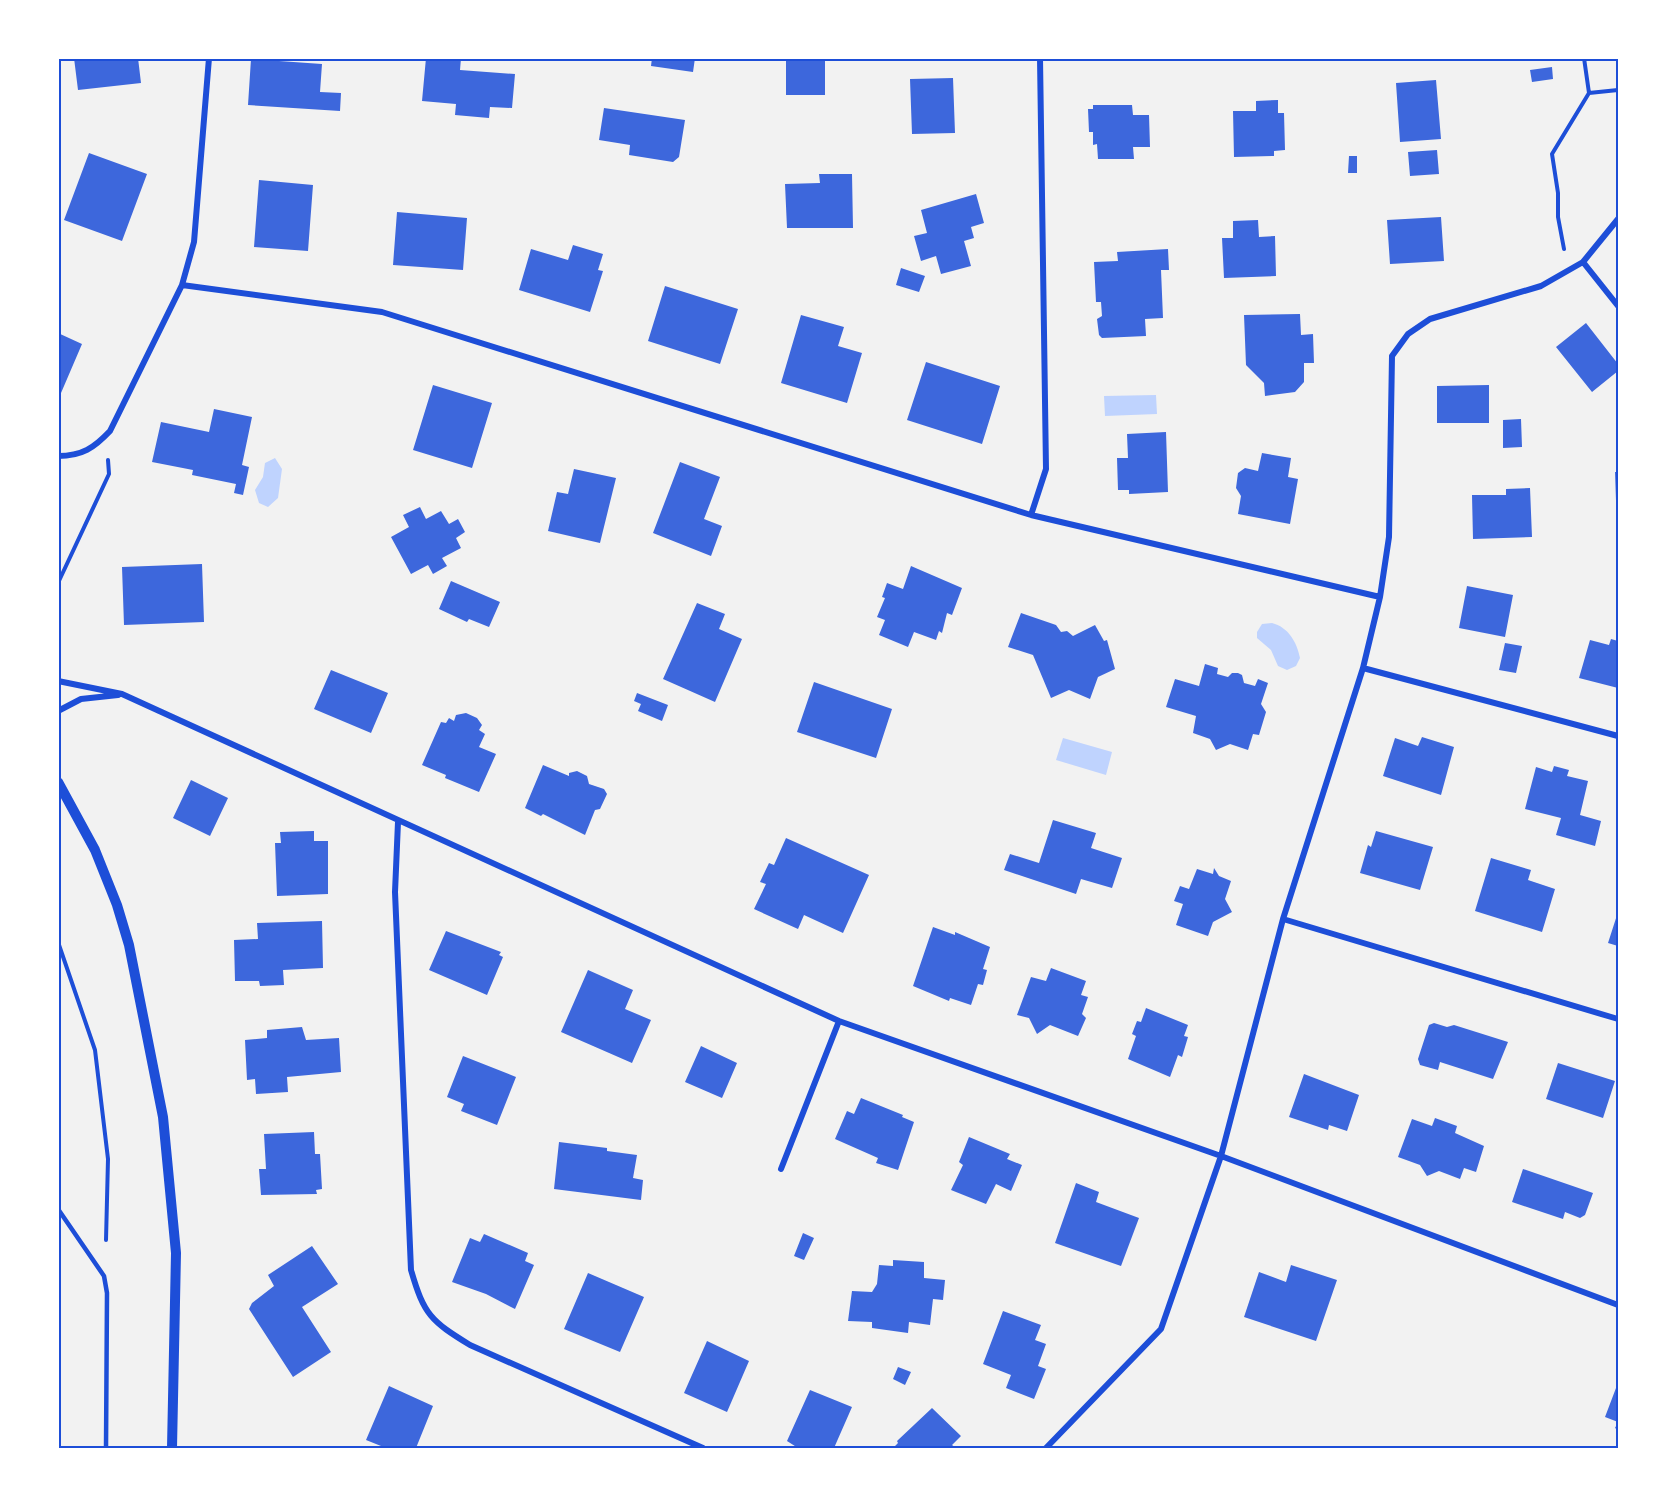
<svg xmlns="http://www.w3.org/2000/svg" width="1677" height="1507" font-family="'Sofia Sans Condensed',sans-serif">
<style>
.water{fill:#bfd3fe}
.building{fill:#3d67dc}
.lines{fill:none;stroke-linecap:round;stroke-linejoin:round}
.path{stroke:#1d4ed8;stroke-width:4}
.service{stroke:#1d4ed8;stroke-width:4.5}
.minor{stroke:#1d4ed8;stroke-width:6}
.tertiary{stroke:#1d4ed8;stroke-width:10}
.neatline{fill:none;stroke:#1d4ed8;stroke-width:2}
</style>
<rect width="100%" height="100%" fill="#f2f2f2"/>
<!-- water -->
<path class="water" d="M1156,395L1157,414L1105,416L1104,396Z
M275,458L282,469L278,498L268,507L259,503L255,490L263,477L265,463Z
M1272,623C1288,627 1297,642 1300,658L1296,666L1287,670L1278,666L1271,650L1257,638V632L1262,624Z
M1063,738L1112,752L1106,775L1056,760Z"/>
<!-- building -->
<path class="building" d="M74,58H138L141,83L78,90Z
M426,58H461L460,70L515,74L512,108L490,107L489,118L455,115L456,104L422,101Z
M652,58H695L693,72L651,66Z
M786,58H825V95H786Z
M251,59L322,64L320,92L341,93L340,111L248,105Z
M1552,67L1553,79L1532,82L1530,70Z
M953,78L955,133L912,134L910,79Z
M1436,80L1441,139L1400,142L1396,83Z
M1278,100V113H1284L1285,150L1274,151V156L1234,157L1233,111H1256V101Z
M1093,105H1132L1133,115H1149L1150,147H1133L1134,159H1098L1097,144L1093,145V132H1089L1088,109H1093Z
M604,108L685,120L679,157L673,162L629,155L630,145L599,140Z
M1437,150L1439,174L1410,176L1408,152Z
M89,153L147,174L122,241L64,220Z
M1349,156H1357V173H1348Z
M819,174H852L853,228H787L785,184L820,183Z
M259,180L313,185L308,251L254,247Z
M976,194L984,223L971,227L974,238L964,241L971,266L941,274L936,256L921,261L914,236L927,233L921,210Z
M397,212L467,218L463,270L393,265Z
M1441,217L1444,261L1390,264L1387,220Z
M1258,220L1259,237L1275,236L1276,276L1224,278L1222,238H1233V221Z
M573,245L603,254L598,270L603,271L590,312L519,290L531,249L568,260Z
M1168,249L1169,270H1161L1163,318L1145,319L1146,336L1102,338L1099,335L1097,319L1102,316L1101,302H1096L1094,262L1118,261L1117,252Z
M901,268L925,276L919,292L896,285Z
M665,286L738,309L720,364L648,341Z
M1300,314L1301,335L1313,334L1314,363H1304V382L1295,392L1265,396L1264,383L1246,365L1244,315Z
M801,315L844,327L838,346L862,353L847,403L781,383Z
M1586,323L1618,364V371L1592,392L1556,347Z
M58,333L82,344L61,393L58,391Z
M926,362L1000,386L982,444L907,420Z
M433,385L492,403L472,468L413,450Z
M1489,385V423H1437V386Z
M214,409L252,417L242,465L249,467L243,495L234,493L236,484L192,475L193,470L152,462L161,422L209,432Z
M1521,419L1522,447L1503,448V420Z
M1166,432L1168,492L1129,494V490H1118L1117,458H1128L1127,434Z
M1262,453L1291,458L1288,477L1298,479L1290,524L1238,514L1241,496L1236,488L1238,473L1245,468L1258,471Z
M680,462L720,477L704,519L722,526L711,556L653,533Z
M574,469L616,478L600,543L548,531L557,492L568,494Z
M1615,472H1618V529H1617Z
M1530,488L1532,537L1473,539L1472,495H1506V489Z
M420,507L426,519L441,511L449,524L458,519L465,532L456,538L461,548L442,558L447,566L433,574L428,565L411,574L391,537L409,527L403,515Z
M202,564L204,622L124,625L122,567Z
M911,566L962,588L952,615L947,613L942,633L939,631L936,640L914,632L908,647L879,635L885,620L877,617L885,598L882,597L887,583L903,589Z
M451,581L500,602L489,627L469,619L467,622L439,609Z
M1467,586L1513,595L1505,637L1459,628Z
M697,603L725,614L719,629L742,639L715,702L663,679Z
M1021,613L1056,625L1061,632L1067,631L1073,636L1095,625L1104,641L1107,640L1115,669L1098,677L1090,699L1069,690L1051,698L1033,655L1008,647Z
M1611,639L1618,641V688L1579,678L1590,640L1609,645Z
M1505,643L1522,646L1516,673L1499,670Z
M1205,664L1218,668L1217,674L1228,677L1232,673H1238L1242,675L1244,683L1255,686L1258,679L1268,683L1261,704L1266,712L1259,735L1253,734L1248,750L1230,744L1216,750L1210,739L1193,733L1196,716L1166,707L1175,679L1199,686Z
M331,670L388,693L371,733L314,709Z
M814,682L892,709L876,758L797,732Z
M637,693L668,705L662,721L638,711L641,704L634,701Z
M466,713L477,718L482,725L479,730L485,734L479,747L496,754L479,792L445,778L446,775L422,765L441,722L446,723L449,718L454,721L456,715Z
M1422,737L1454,747L1441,795L1383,776L1395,738L1418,746Z
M543,765L569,776V773L577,771L587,776L589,784L604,789L607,794L600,809L595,810L585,835L543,814L541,816L525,808Z
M1554,766L1569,770L1567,776L1588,781L1580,815L1601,821L1595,846L1556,835L1561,818L1525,809L1536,767L1552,772Z
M191,780L228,798L210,836L173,818Z
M1053,820L1096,833L1091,848L1122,858L1112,888L1081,879L1076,894L1004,870L1010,854L1039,863Z
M314,831V841H328V894L277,896L275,843H281L280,832Z
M1376,831L1433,847L1420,890L1360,873L1368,845L1371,847Z
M786,838L869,875L843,933L804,915L798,929L754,909L766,884L760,882L769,863L774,865Z
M1491,858L1531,870L1528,880L1555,889L1542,932L1475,911Z
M1214,868L1219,876L1231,881L1225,899L1232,912L1213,922L1208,936L1176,925L1183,904L1174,901L1180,886L1189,889L1197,869L1213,874Z
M1618,912V946L1608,943Z
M322,921L323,968L283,970L284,985L260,986L259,981H235L234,940L258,939L257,923Z
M933,927L955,935V932L990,947L983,969L987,970L983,985L978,984L971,1005L950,998L949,1001L913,986Z
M446,931L501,952L499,955L503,957L487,995L429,970Z
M1051,968L1086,981L1081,995L1088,997L1082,1014L1086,1018L1078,1036L1050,1025L1037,1034L1029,1018L1017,1015L1031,977L1046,981Z
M588,970L633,990L625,1009L651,1020L632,1063L561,1032Z
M1146,1008L1188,1025L1184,1036L1188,1037L1182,1057L1178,1055L1170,1077L1128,1059L1136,1036L1132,1034L1137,1021L1141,1022Z
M1434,1023L1447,1027L1454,1025L1508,1042L1493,1079L1440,1062L1438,1070L1420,1065L1418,1059L1429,1025Z
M302,1027L306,1040L339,1038L341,1072L287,1077L288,1092L256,1094L255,1079L247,1080L245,1040L267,1038V1030Z
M701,1046L737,1063L722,1098L685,1082Z
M463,1056L516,1077L497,1125L461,1111L464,1104L447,1097Z
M1558,1063L1615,1081L1603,1118L1546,1099Z
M1304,1074L1359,1095L1347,1131L1329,1125L1328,1130L1289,1117Z
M861,1098L903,1115L902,1117L914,1122L898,1170L876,1163L878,1158L835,1139L847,1111L854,1114Z
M1435,1118L1457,1126L1455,1133L1484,1146L1476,1172L1464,1168L1460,1179L1439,1171L1427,1176L1420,1165L1398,1157L1412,1119L1432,1126Z
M314,1132L315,1154H320L322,1189L316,1190L317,1194L261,1195L259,1169H266L264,1134Z
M969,1137L1010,1154L1007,1159L1022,1165L1011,1191L996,1184L986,1204L951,1190L963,1165L959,1162Z
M559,1142L607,1148V1151L637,1155L633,1178L643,1180L641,1200L554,1189Z
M1523,1169L1593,1193L1585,1215L1580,1218L1565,1212L1563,1219L1512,1202Z
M1076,1183L1099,1192L1096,1202L1139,1218L1121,1266L1055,1243Z
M803,1233L814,1238L804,1260L794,1256Z
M484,1234L528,1253L525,1261L534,1265L515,1309L486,1294L452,1282L470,1238L480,1242Z
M312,1246L338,1284L302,1307L331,1352L293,1377L249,1309L252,1303L274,1286L268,1275Z
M893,1260L924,1262V1278L945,1280L943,1300L933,1299L930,1325L909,1322L908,1333L872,1328V1322L848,1321L852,1291L872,1292L877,1284L879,1265L893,1266Z
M1291,1265L1337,1280L1316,1341L1244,1317L1259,1272L1286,1282Z
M588,1273L644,1297L620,1352L564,1329Z
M1003,1311L1041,1325L1035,1340L1046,1344L1038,1366L1046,1369L1034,1399L1006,1388L1011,1375L983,1364Z
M707,1341L749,1361L727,1412L684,1393Z
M898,1367L911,1372L905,1385L893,1379Z
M389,1386L433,1406L416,1448H386L366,1440Z
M1616,1388L1618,1389V1430L1615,1428L1618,1422L1605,1417Z
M810,1390L852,1407L834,1448H798L787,1441Z
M932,1408L961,1436L952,1445L956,1448H893L898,1443L897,1441Z"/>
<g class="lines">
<!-- path -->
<path class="path" d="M1589,93L1618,90
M1564,249L1558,217V193L1552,154L1589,93L1584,58
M58,583L109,474L108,460
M58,942L95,1050L108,1159L106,1240"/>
<!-- service -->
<path class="service" d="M58,1209L104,1276L107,1293L106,1448"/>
<!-- minor -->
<path class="minor" d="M1583,262L1618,306
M182,285L382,312L1031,515L1380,597
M58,456C82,456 94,448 110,431L182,285L194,242L209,58
M1031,515L1046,469L1040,58
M1363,668L1618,736
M58,681L122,694L839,1021L1221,1156L1618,1305
M58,711L81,699L118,695
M398,822L395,892L411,1270C424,1315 431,1321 470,1345L703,1448
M1283,919L1618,1019
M781,1169L839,1021
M1046,1448L1161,1329L1221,1156L1283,919L1363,668L1380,597L1389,537L1392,356L1408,334L1430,319L1541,286L1583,262L1618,219"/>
<!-- tertiary -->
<path class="tertiary" d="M58,782L95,850L117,905L129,945L163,1117L176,1253L172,1448"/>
</g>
<!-- border -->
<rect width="1677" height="1507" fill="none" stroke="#ffffff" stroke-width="120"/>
<rect x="60" y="60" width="1557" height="1387" class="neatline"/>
</svg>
